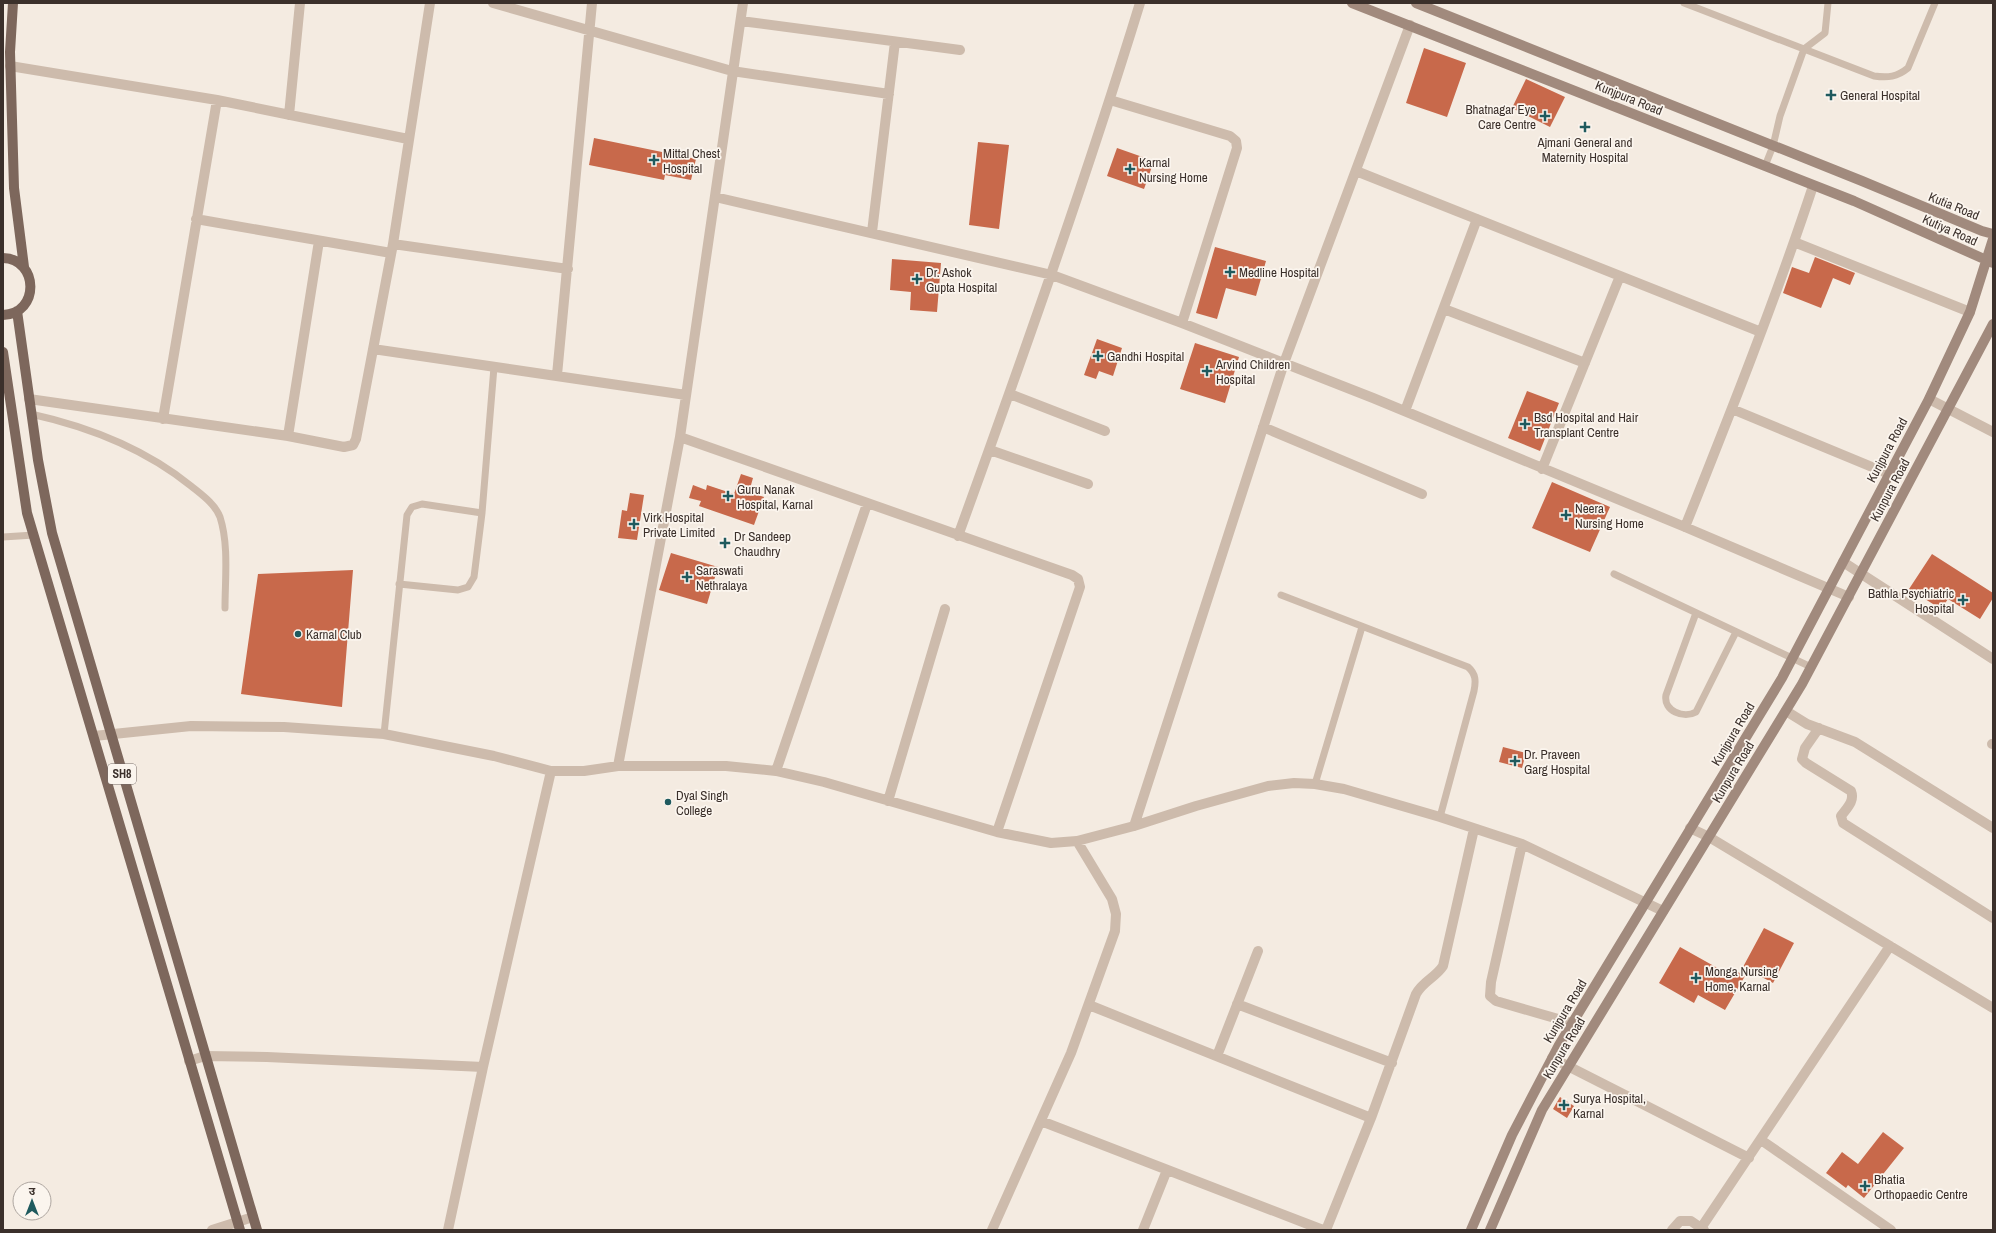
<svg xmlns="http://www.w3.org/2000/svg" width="1996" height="1233" font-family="'Archivo Narrow','Noto Sans Devanagari',sans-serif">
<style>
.building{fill:#c8694b}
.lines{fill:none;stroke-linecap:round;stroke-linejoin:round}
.lane{stroke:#cdbbac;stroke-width:7}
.street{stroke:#cdbbac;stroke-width:10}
.secondary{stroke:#a18a7d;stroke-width:10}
.primary{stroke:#7d675c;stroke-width:10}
.poi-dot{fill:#1f5a5e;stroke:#fbf5ee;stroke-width:1.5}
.labels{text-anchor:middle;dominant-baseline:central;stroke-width:3.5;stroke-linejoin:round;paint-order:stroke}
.shield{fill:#fbf5ee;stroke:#756b66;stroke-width:1}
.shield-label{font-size:12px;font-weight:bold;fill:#3b302b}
.poi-label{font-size:13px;fill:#3b302b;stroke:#fbf5ee;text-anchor:start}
.street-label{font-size:13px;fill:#3b302b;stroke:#fbf5ee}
</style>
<rect width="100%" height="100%" fill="#f4ebe1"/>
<!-- building -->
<path class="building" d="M1424,48L1466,63L1447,117L1406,103Z
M1526,79L1565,97L1550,127L1512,108Z
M594,138L696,159L691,180L665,175L664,180L589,165Z
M978,142L1009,145L999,229L969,225Z
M1117,148L1154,161L1144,189L1107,176Z
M1215,247L1266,261L1256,296L1226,288L1217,319L1196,313Z
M1815,257L1855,273L1850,285L1833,278L1821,308L1783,293L1792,267L1809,273Z
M892,259L941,263L937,312L910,310L911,292L890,290Z
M1097,339L1122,348L1113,376L1099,371L1096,379L1084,375Z
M1195,343L1239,357L1225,403L1180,389Z
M1527,391L1559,403L1540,451L1508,438Z
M741,474L753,478L749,492L764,497L754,525L699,506L701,501L689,498L693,485L706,490L707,485L734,494Z
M1552,482L1610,507L1590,552L1532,528Z
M630,493L644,495L637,540L618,538L622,510L627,511Z
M671,553L718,567L707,604L659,590Z
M1932,554L1993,593V598L1980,619L1948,599L1941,609L1909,589Z
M353,570L342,707L241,694L258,574Z
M1503,747L1526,753L1522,768L1499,762Z
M1764,928L1794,943L1773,983L1743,967Z
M1680,947L1730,975L1733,969L1745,976L1725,1010L1698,995L1694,1003L1659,983Z
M1560,1097L1574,1106L1567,1118L1553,1109Z
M1883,1132L1904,1148L1864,1198L1848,1185L1846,1188L1826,1173L1842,1152L1858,1164Z"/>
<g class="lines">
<!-- lane -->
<path class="lane" d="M1684,3L1874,76C1888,78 1897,77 1908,68L1935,3
M1765,166L1773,146L1780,116L1804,49L1825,33L1828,3
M31,414C90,427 144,448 191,486C202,495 215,504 220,517C229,545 225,579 225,608
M3,537L34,535
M1614,574L1811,667
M399,584L458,590L468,587L474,577L482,513L494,367
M1281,595L1468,667C1476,674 1476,681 1474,691L1440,817
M1696,613L1666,695C1663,711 1684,719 1696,712L1736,632
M384,734L407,515L412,507L422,504L482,513
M1315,784L1362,627"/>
<!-- street -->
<path class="street" d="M493,3L732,71L889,94
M741,21L960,50
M10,66L217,100L408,139
M1110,100L1230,136L1236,141L1237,148L1182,323
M289,115L300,3
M1356,171L1761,332
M715,197L1052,275L1182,323L1373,398L1685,527L1849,597
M196,219L391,253
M872,232L895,42
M1794,242L1970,312
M393,244L568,269
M1444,309L1585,363
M373,349L686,395
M557,375L592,3
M1010,394L1105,431
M29,399L288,436L344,447L353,445L356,439L393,244L430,3
M1929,399L1993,432
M1732,409L1889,474
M1405,411L1477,219
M163,419L217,100
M1263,427L1422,494
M288,436L319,241
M680,437L1072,575L1078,579L1080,587L997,832
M990,450L1088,484
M1542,469L1620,276
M1685,527C1730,414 1775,301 1813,186
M958,536C1022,359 1085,182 1140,3
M1843,562L1993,659
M1786,711L1807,724L1855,742L1993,828
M1819,728L1805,748L1802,759L1806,763L1851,791C1855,801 1847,808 1841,816L1843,823L1993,918
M94,736L191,726L284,727L384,734L494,756L551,771H584L618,766H726L776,771L824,782L997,832L1051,843L1077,841L1134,826L1196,806L1268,786L1294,783L1315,784L1344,789L1440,817L1522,844L1663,911
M1992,744H1993
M618,766L680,437L743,3
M776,771L867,504
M888,801L945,609
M1134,826L1284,363L1410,25
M1690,828L1709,837L1993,1008
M1522,844L1491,982L1490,996L1496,1001L1572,1023
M1237,1004L1392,1063
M1089,1005L1371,1118
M1217,1056L1258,951
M1552,1058L1749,1158
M189,1061L205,1056L267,1057L483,1067
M1041,1121L1323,1230
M1761,1140L1891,1230
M1701,1228L1890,946
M212,1230L253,1217
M448,1230L483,1067L551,771
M992,1230L1071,1053L1115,931L1116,914L1112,899L1077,841
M1143,1230L1167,1170
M1326,1230L1371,1118L1416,994C1423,981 1435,978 1443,966L1474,829
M1672,1230L1680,1221H1691L1704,1230"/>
<!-- secondary -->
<path class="secondary" d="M1352,3L1854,201L1993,263
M1416,3L1862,181L1982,231L1993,234
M1471,1230L1512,1135L1559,1045L1782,678L1843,562L1929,399L1970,312L1993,239
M1490,1230L1542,1110L1802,684L1993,324"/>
<!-- primary -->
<path class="primary" d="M13,3L10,52L14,188L24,267
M3,258C39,259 40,314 3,315
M17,311L38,460L52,533L257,1230
M3,352L27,513L240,1230"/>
</g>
<!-- markers -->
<g class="poi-dot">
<path d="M1829 89h4v4h4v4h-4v4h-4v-4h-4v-4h4z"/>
<path d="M1543 110h4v4h4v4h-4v4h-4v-4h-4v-4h4z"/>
<path d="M1583 121h4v4h4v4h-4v4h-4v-4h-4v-4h4z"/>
<path d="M652 154h4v4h4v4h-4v4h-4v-4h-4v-4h4z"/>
<path d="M1128 163h4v4h4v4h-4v4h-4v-4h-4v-4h4z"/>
<path d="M1228 266h4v4h4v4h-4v4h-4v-4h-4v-4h4z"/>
<path d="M915 273h4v4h4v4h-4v4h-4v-4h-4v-4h4z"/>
<path d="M1096 350h4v4h4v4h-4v4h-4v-4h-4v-4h4z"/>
<path d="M1205 365h4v4h4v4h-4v4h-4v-4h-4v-4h4z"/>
<path d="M1523 418h4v4h4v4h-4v4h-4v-4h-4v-4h4z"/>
<path d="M726 490h4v4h4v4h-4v4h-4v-4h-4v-4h4z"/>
<path d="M1564 509h4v4h4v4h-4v4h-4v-4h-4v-4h4z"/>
<path d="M632 518h4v4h4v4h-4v4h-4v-4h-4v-4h4z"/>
<path d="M723 537h4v4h4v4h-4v4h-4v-4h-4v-4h4z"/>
<path d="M685 571h4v4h4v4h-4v4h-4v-4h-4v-4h4z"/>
<path d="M1961 594h4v4h4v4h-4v4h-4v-4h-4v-4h4z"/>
<circle cx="298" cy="634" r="4"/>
<path d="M1513 755h4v4h4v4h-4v4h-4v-4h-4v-4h4z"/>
<circle cx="668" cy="802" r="4"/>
<path d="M1694 972h4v4h4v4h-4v4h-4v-4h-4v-4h4z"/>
<path d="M1562 1099h4v4h4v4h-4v4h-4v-4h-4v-4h4z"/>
<path d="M1863 1180h4v4h4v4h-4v4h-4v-4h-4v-4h4z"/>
</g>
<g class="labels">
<!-- shield labels -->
<rect class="shield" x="108" y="764" width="28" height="20" rx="3"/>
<g class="shield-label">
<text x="122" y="774">SH8</text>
</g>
<!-- poi labels -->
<g class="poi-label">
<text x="1840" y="95">General Hospital</text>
<text x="1536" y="109" text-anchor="end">Bhatnagar Eye<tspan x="1536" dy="15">Care Centre</tspan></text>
<text x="1585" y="142" text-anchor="middle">Ajmani General and<tspan x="1585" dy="15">Maternity Hospital</tspan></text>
<text x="663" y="153">Mittal Chest<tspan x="663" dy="15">Hospital</tspan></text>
<text x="1139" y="162">Karnal<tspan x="1139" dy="15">Nursing Home</tspan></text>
<text x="926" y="272">Dr. Ashok<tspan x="926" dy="15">Gupta Hospital</tspan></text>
<text x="1239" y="272">Medline Hospital</text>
<text x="1107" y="356">Gandhi Hospital</text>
<text x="1216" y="364">Arvind Children<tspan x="1216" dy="15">Hospital</tspan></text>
<text x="1534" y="417">Bsd Hospital and Hair<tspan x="1534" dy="15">Transplant Centre</tspan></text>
<text x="737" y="489">Guru Nanak<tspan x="737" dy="15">Hospital, Karnal</tspan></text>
<text x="1575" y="508">Neera<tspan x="1575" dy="15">Nursing Home</tspan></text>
<text x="643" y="517">Virk Hospital<tspan x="643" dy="15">Private Limited</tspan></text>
<text x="734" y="536">Dr Sandeep<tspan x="734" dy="15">Chaudhry</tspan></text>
<text x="696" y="570">Saraswati<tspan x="696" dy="15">Nethralaya</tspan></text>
<text x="1954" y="593" text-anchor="end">Bathla Psychiatric<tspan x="1954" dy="15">Hospital</tspan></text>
<text x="306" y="634">Karnal Club</text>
<text x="1524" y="754">Dr. Praveen<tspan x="1524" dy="15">Garg Hospital</tspan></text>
<text x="676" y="795">Dyal Singh<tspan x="676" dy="15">College</tspan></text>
<text x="1705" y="971">Monga Nursing<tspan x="1705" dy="15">Home, Karnal</tspan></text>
<text x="1573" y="1098">Surya Hospital,<tspan x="1573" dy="15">Karnal</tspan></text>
<text x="1874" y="1179">Bhatia<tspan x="1874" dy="15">Orthopaedic Centre</tspan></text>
</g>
<!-- street labels -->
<g class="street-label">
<text transform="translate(1629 98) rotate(22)">Kunjpura Road</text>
<text transform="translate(1954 206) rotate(22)">Kutia Road</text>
<text transform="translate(1950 230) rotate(24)">Kutiya Road</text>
<text transform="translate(1887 450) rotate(-62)">Kunjpura Road</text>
<text transform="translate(1890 490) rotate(-62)">Kunpura Road</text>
<text transform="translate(1733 734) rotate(-59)">Kunjpura Road</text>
<text transform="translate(1733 772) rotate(-59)">Kunpura Road</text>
<text transform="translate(1565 1011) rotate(-59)">Kunjpura Road</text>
<text transform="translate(1564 1048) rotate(-59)">Kunpura Road</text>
</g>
</g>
<!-- border -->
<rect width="1996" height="1233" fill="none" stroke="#3b302b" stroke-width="8"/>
<!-- north arrow -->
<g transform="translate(32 1201)"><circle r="19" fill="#fbf5ee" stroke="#aea6a0"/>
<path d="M0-3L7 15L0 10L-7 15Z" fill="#1f5a5e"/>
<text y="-6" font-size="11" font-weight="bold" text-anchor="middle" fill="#3b302b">उ</text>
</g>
</svg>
